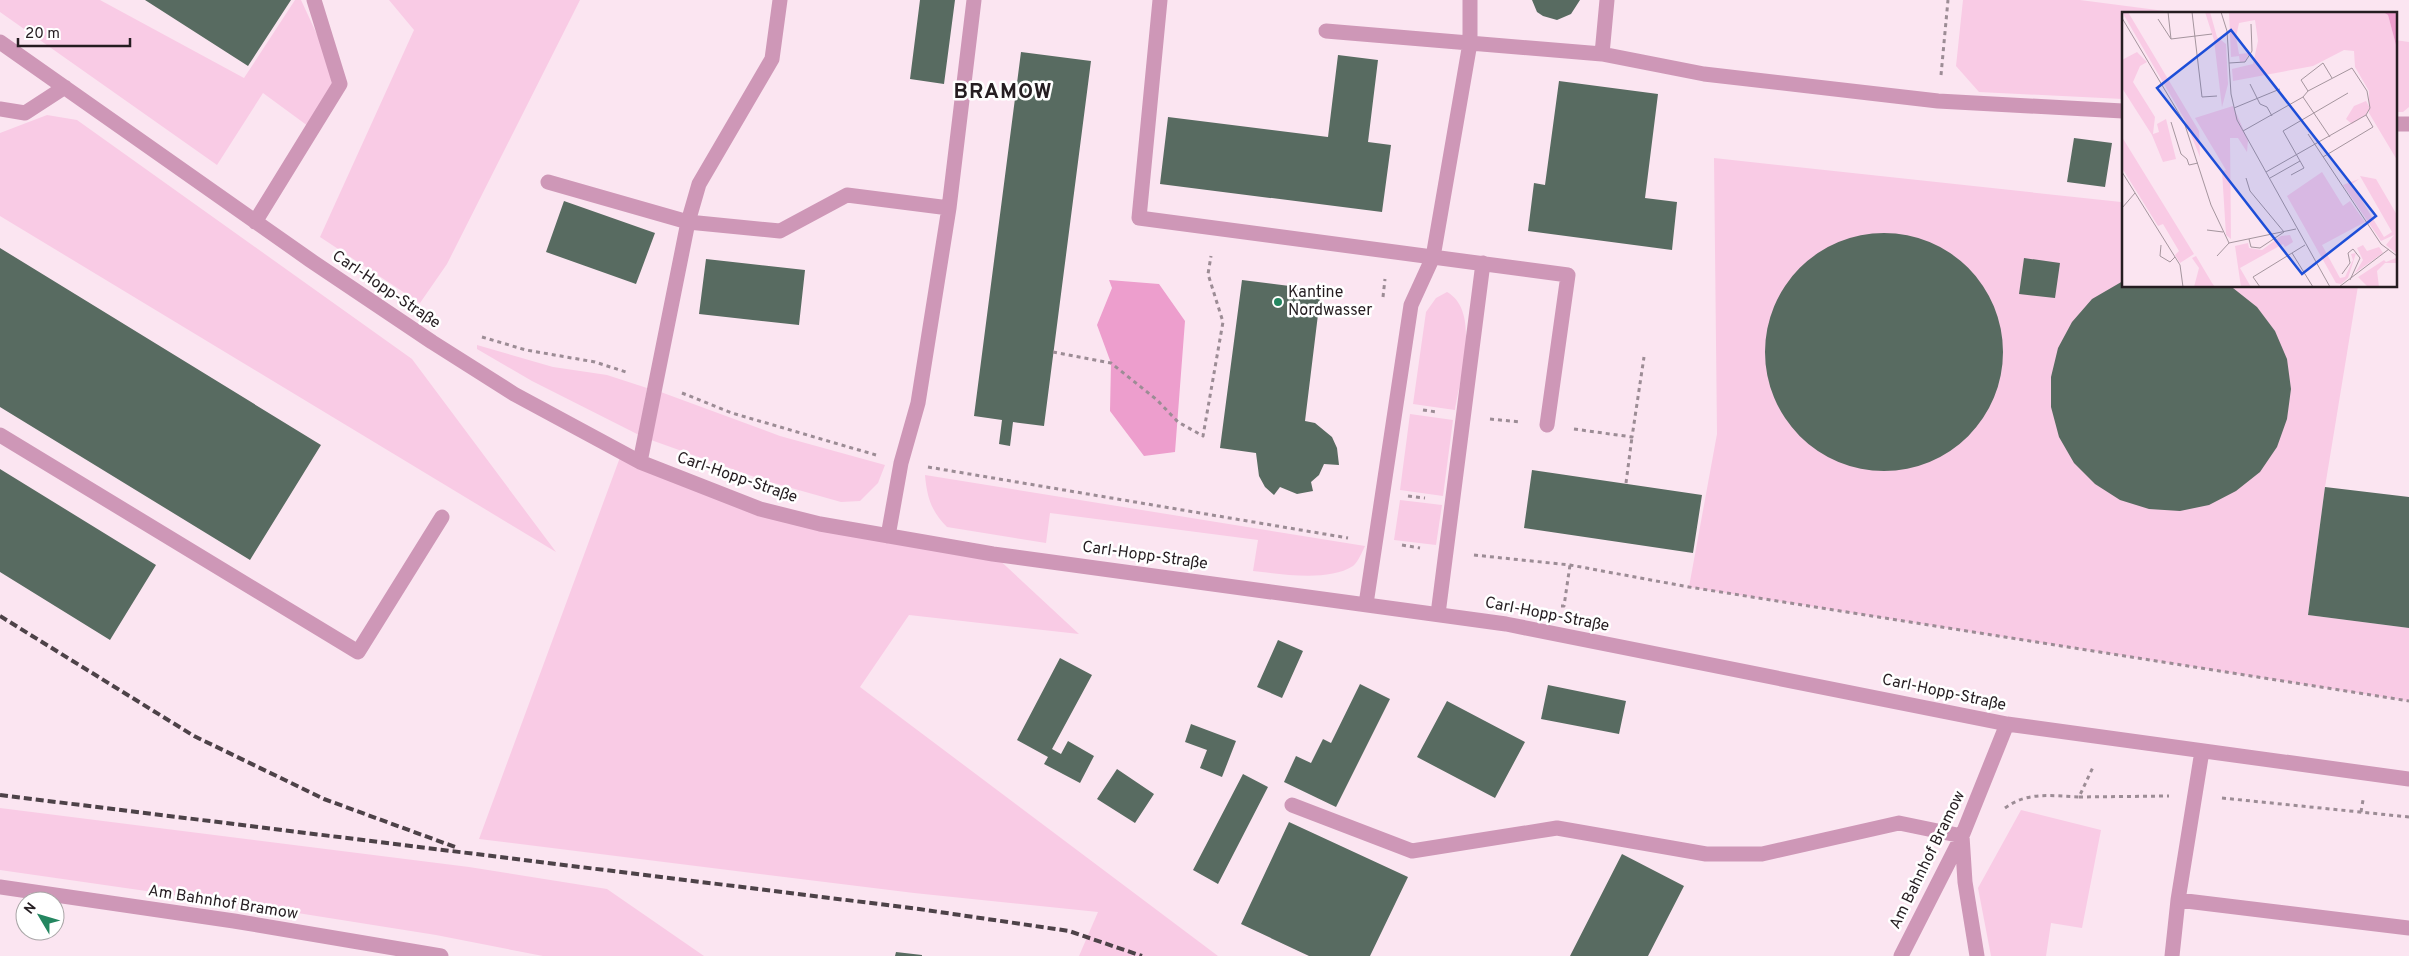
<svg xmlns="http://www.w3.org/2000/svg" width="2409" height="956" font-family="Overpass,sans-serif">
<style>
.green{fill:#f9cbe5}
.water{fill:#ed9ecd}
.building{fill:#586b61}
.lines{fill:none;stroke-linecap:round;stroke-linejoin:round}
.path{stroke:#9c8c95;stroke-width:3;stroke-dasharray:4 4;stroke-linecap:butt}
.minor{stroke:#ce97b7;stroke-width:15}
.rail{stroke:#4d4248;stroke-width:4;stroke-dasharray:8 4;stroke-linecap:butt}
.poi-dot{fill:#248660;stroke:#fff;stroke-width:2}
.labels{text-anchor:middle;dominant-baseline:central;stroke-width:5;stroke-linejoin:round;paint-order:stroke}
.street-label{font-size:16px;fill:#251d21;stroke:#fff}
.poi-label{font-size:16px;fill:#251d21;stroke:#fff;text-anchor:start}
.district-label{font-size:21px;font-weight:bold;letter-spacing:1px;fill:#251d21;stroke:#fff}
.inset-road{fill:none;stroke:#a5959e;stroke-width:1}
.view{fill:#1d4ed8;fill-opacity:0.15;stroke:#1d4ed8;stroke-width:2.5}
.inset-edge{fill:none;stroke:#251d21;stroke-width:2.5}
</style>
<rect width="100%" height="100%" fill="#fbe5f1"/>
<!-- green -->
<path class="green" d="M0,0H100L244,78L295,0H301L340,84L312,129L263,93L217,165L0,12Z
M389,0H580L447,264L420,303L320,237L414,30Z
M1963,0H2080L2188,14H2123V99L1979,92L1956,66Z
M2395,40L2409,42V107L2403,112H2395Z
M47,115L77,120L412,359L556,552L0,216V133Z
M1714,158L2121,202L2123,187V286H2358L2325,487L2308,615L2409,628V701L1689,587L1717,434Z
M1447,292C1481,311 1460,377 1455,410L1413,404L1426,312L1436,298Z
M477,345L553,367L607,375L647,388L639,435L532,381L477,349Z
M658,391L780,436L885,465L878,483L860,501L841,502L763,480L651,440Z
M1410,414L1453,420L1443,496L1400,490Z
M622,452L760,509L993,554L1079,634L909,615L860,687L1218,956H1079L1098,912L914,893L479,839Z
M925,475L1365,546C1362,552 1358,562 1353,566C1328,582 1282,574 1253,571L1258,540L1050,513L1046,543L947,527C931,511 927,497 925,475Z
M1400,500L1442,505L1436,545L1394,540Z
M0,808L469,867L607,889L704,956H543L436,935L285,911L0,870Z
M2021,810L2101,830L2082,928L2051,923L2046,956H1991L1978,888Z"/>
<!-- water -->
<path class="water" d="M1109,280L1159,284L1185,321L1175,452L1144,456L1110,411L1111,363L1097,325L1112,288Z"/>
<!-- building -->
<path class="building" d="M145,0H291L248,66Z
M920,0H955L944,84L910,79Z
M1532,0H1580L1571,14L1557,20L1543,16L1537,12Z
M1021,52L1091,61L1044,426L1013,422L1010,446L999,444L1002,420L974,416Z
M1338,55L1378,60L1368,142L1391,145L1382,212L1160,184L1168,117L1328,137Z
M1559,81L1658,94L1645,198L1677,202L1672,250L1528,231L1534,183L1545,185Z
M2074,138L2112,143L2105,187L2067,182Z
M564,201L655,233L636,284L546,252Z
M1765 352a119 119 0 1 1 238 0a119 119 0 1 1-238 0Z
M0,248L321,445L250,560L0,407Z
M2024,258L2060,263L2055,298L2019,294Z
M706,259L805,270L799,325L699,314Z
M1242,280L1321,290L1305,421L1315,423L1332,437L1337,448L1339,465L1324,464L1319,475L1311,482L1313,491L1297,494L1280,487L1274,495L1265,487L1259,476L1256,453L1220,448Z
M2123,281V286L2233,288L2257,307L2275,331L2287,359L2291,389L2287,419L2277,447L2260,472L2236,491L2209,505L2180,511L2149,509L2120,500L2095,484L2074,463L2059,437L2051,407V377L2058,348L2072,322L2092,299Z
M0,469L156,565L110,640L0,572Z
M1532,470L1702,495L1693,553L1524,528Z
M2325,487L2409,497V628L2308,615Z
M1278,640L1303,651L1282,698L1257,687Z
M1060,658L1092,675L1052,749L1061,754L1068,741L1094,756L1080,783L1044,764L1048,757L1017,740Z
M1360,684L1390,699L1336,807L1284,782L1296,756L1311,763L1323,739L1331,743Z
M1548,685L1626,701L1619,734L1541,719Z
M1447,701L1525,742L1495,798L1417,757Z
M1191,724L1236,741L1222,777L1200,768L1207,750L1185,742Z
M1117,769L1154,794L1135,823L1097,799Z
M1243,774L1268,787L1218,884L1193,870Z
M1289,822L1408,877L1370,956H1309L1241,924Z
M1622,854L1684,886L1648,956H1570Z
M896,952L922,955V956H895Z"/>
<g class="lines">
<!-- path -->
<path class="path" d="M1941,75L1948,0
M1383,297L1385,279
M482,337L526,350L595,362L629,373
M1053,352L1111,363L1157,400L1178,422L1203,436L1223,322L1208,274L1211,256
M682,393L732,413L876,455
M1423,410L1437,412
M1490,419L1521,422
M1574,429L1632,437L1644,357
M928,467L1348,538
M1626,483L1632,437
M1408,496L1425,498
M1402,545L1420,548
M1474,555L1570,565L1689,587L2409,701
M1561,606H1564L1570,565
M2079,797L2169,796
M2222,798L2409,817
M2005,808C2028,791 2052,796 2079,797L2094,765
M2361,812L2363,800"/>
<!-- minor -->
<path class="minor" d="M1160,0L1139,218L1568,275L1547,425
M1326,31L1602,54L1704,74L1938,101L2123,111
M0,42L310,260L432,342L514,394L640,462L760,509L820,524L993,554L1506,624L2007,724L2409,779
M1602,54L1607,0
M0,109L25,113L65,87
M2395,124H2409
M548,182L688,222L780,231L847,195L949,208
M255,222L340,84L314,0
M0,435L358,652L442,517
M640,462L688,222L699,184L772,59L780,0
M888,536L901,463L918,403L949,208L974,0
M1366,604L1411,305L1433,257L1470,43V0
M1438,614L1483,263
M1292,805L1412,851L1557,828L1706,854H1762L1899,823L1962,836L1965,882L1977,956
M0,887L234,921L441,956
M2178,900L2409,928
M1901,956L1962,836L2007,724
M2172,956L2178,900L2202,751"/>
<!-- rail -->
<path class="rail" d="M0,616L194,736L324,799L455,847
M0,795L919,909L1069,931L1142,956"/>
</g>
<!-- markers -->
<circle class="poi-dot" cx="1278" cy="302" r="5"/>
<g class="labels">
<!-- street labels -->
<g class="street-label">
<text transform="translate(386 290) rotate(34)">Carl-Hopp-Straße</text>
<text transform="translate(737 478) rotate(19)">Carl-Hopp-Straße</text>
<text transform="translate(1145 556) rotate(8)">Carl-Hopp-Straße</text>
<text transform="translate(1547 615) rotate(11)">Carl-Hopp-Straße</text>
<text transform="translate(1944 693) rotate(12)">Carl-Hopp-Straße</text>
<text transform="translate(1928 860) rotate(-64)">Am Bahnhof Bramow</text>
<text transform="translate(223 903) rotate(9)">Am Bahnhof Bramow</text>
</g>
<!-- poi labels -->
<g class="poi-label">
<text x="1288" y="293">Kantine<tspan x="1288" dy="18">Nordwasser</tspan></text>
</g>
<!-- district labels -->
<g class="district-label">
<text x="1003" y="92">BRAMOW</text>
</g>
</g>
<!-- overview -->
<g transform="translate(2122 12)">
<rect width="275" height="275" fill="#fbe5f1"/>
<path d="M0,0H6L77,119L78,145L63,108ZM83,0H88L95,25L104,32L106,72L100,95L92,28ZM107,0H261L266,3L275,37V148L247,101V79L233,55L232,39L222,38L191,54L111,69L110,57L131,52L136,29L133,8L117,11L114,25L117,42L127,41L123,50H118L117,44L109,45ZM15,40L25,50L18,54L11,70L33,105L31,122L37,120L35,112L44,107L54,147L41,150L30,123L0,76V48ZM244,89L248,96L244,103L230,112L224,107L232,94ZM111,94L126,128L125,140L116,126H108L109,227L104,223L100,159L104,158L73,106ZM0,125L72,242L58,251L53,243L57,239L41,212L36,214L0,156ZM200,160L221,194L228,189L243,210L200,233L218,266L223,265L231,248L229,242L234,241L226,266L219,272L214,271L165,184ZM238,164L254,167L275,203V242L264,233L272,223L259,229L221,173L237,167L230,172L262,225L270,220ZM168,223L171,230L163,235L161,232L118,256L129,275H119L113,234L126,231L127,236L140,238L159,224ZM241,233L245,239L257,235L261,241L233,261L241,248L235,236ZM74,244L90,271L93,275H72L77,256L70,246ZM274,246L275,251H263L255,259L257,275H246L236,265L230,269L262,248L264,250Z" fill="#f9cbe5"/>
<path d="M261,0H275V37L266,3Z" fill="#ed9ecd"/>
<path class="inset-road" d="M46,0L49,27L90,22M70,0L80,85L95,84M99,0L105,19L109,82L115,108L208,275M0,6L62,110L89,193L107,231M36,7L49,27M107,51L123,50L130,39L129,12M128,72L138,92L145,95L150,104M186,79L179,68L201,51L210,66M112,96L158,77M49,110L59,142L65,147L67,153L76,151M121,119L181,85M186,122L259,232L275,244M201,145L251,115L244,103L248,96L245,79L230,56L186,79L181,85L208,125M0,160L58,253L61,275M144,160L244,103M169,163L182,156L161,119L226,81M124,166L128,179L162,220L138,236L129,235L127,227M148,166L178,149M0,196L13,181M85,218L101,220M39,233L38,244L48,250L53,245M170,241L191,275M95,244L107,231L174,217M220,262L228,251L226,241L231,237L238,246L228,268M138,275L131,265L183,233M217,275L267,237"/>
<path class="view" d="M109,18L254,204L180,262L35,76Z"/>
<rect width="275" height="275" class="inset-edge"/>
</g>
<!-- north arrow -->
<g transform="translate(40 916) rotate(308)"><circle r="24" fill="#ffffff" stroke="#a8a5a6"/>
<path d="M0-4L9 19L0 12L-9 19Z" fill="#248660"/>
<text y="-8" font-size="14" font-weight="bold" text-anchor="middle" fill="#251d21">N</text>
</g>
<!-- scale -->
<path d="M18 38v8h112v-8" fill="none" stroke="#251d21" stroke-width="2.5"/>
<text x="25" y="38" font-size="15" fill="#251d21" stroke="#ffffff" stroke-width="4" paint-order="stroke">20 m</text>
</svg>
